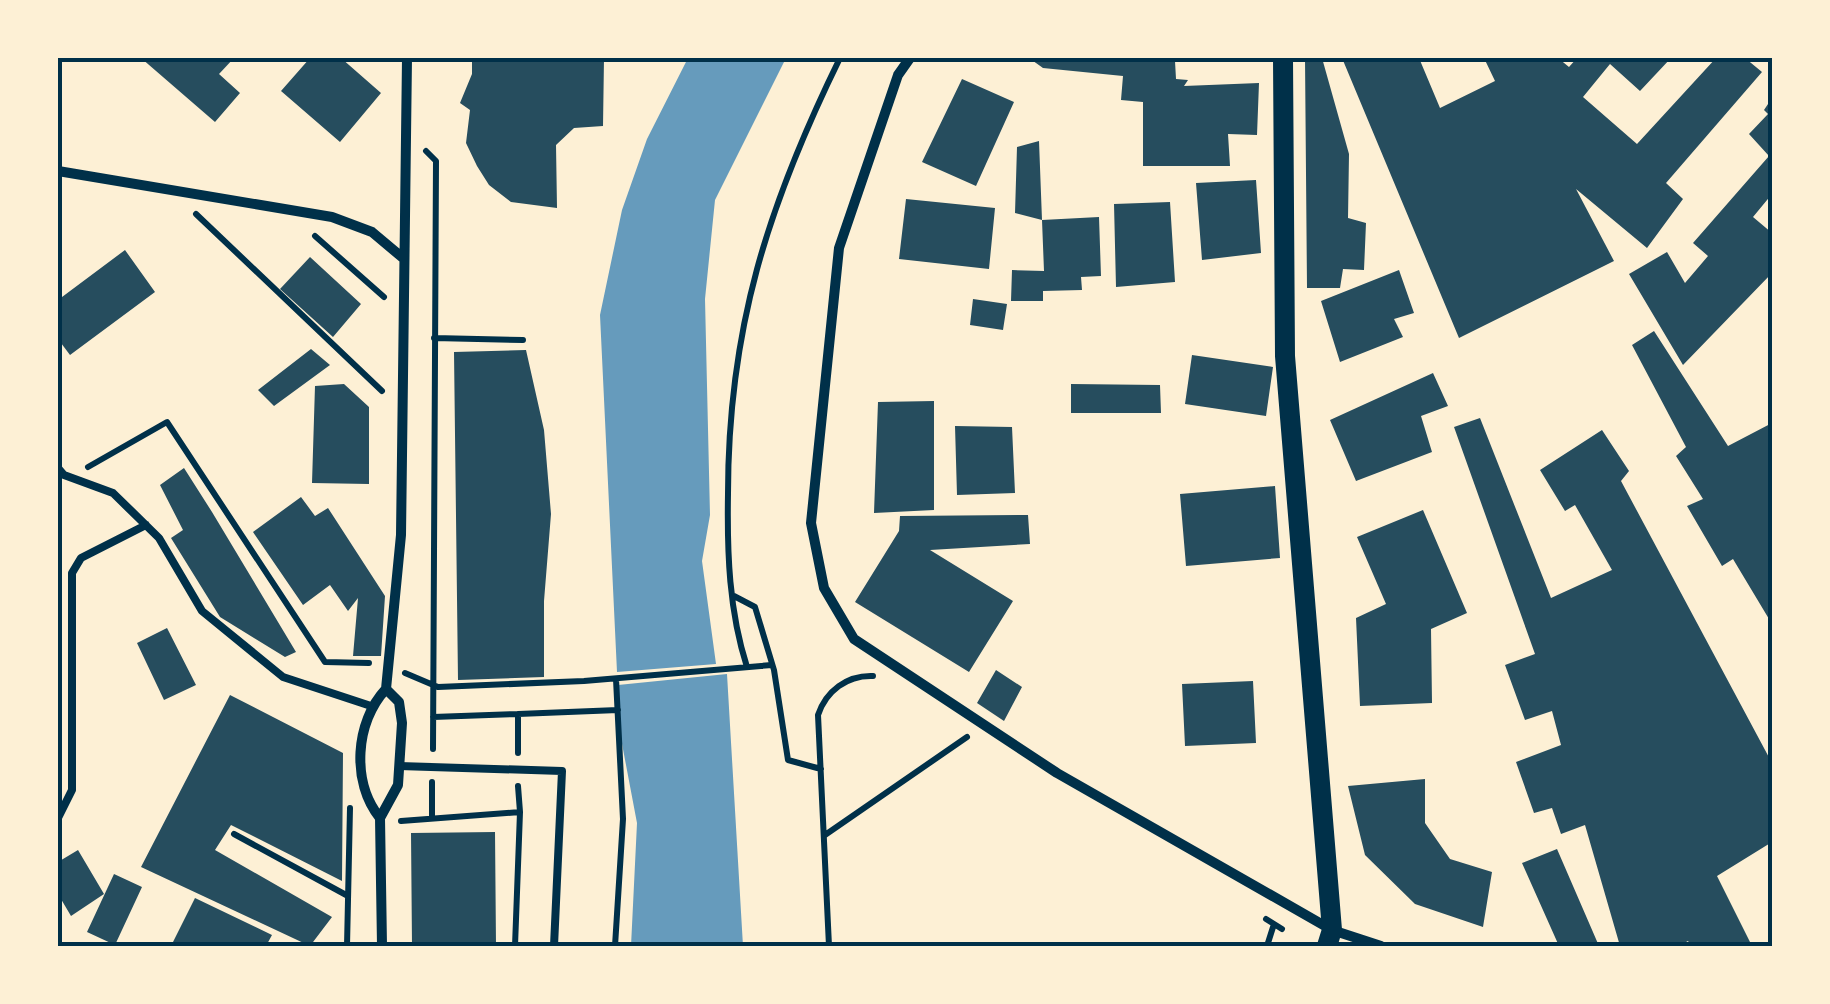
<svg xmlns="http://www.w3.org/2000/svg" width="1830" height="1004" font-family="Arial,sans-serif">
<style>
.water{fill:#669bbc}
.building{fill:#264d5e}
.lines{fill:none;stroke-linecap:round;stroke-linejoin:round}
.path{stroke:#003049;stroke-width:6}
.service{stroke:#003049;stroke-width:8}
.minor{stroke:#003049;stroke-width:10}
.secondary{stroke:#003049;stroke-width:20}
.neatline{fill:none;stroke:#003049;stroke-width:4}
</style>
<rect width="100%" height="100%" fill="#fdf0d5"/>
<!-- water -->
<path class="water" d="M688,58H786L715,200L705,299L710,515L702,561L716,664L617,672L600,315L622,210L647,139Z
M727,674L743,946H631L637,823L619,728L618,685Z"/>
<!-- building -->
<path class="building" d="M141,58H234L219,74L240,93L215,122Z
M310,58H341L381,93L340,142L281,91Z
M472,58H604L603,126L574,128L556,145L557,208L511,202L489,185L477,166L466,143L470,110L460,103L472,74Z
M1029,58H1188L1175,61L1176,79L1188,80L1184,86L1259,83L1257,135L1228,134L1230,166H1143V102L1121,100L1123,76L1043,68Z
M1305,58H1322L1349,154L1348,218L1366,223L1364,270L1343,269L1340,288H1307Z
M1342,58H1419L1440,108L1495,81L1484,58H1558L1569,67L1577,58H1671L1640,91L1610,64L1583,97L1637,144L1716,58H1745L1762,72L1666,183L1683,199L1647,248L1576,189L1614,261L1459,338Z
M962,79L1014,102L976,186L922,162Z
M1772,98V194L1753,217L1772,233V273L1683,365L1629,274L1667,252L1685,283L1708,256L1693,243L1769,156L1749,134L1768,114L1764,110Z
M1039,141L1042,220L1015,213L1017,147Z
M1256,180L1261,253L1202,260L1196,183Z
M906,199L995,208L989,269L899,259Z
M1170,202L1175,282L1116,287L1114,204Z
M1099,217L1101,276L1081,277L1082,290L1043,291V301H1011L1012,270L1044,271L1042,220Z
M125,250L155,292L70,355L58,339V300Z
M310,257L361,304L333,337L280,289Z
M1399,270L1414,313L1394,319L1403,337L1340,362L1321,301Z
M973,299L1007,304L1003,330L970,325Z
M1654,331L1728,446L1772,423V624L1733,559L1722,566L1687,506L1703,499L1676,456L1686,447L1632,345Z
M311,349L330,365L274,406L258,390Z
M526,350L544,430L551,514L544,601V677L458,680L454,352Z
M1192,355L1273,367L1266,416L1185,404Z
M1433,373L1448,406L1421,416L1432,452L1356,481L1330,420Z
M344,384L369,407V484L312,483L315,386Z
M1071,384L1160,385L1161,413H1071Z
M934,401V510L874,513L878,402Z
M1480,418L1551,598L1612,570L1575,505L1565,511L1540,470L1602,430L1629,471L1621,481L1772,763V842L1717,876L1752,946H1691L1688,941L1678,946H1620L1585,825L1561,834L1552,808L1534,813L1516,762L1561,745L1552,711L1525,720L1505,665L1535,654L1454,427Z
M955,426L1012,427L1015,493L957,495Z
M184,468L212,512L296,652L285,657L220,617L171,538L183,530L160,485Z
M1275,486L1280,558L1186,566L1180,494Z
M301,497L315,516L328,508L385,596L381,656H353L358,598L348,611L330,585L303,605L253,532Z
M1423,510L1467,613L1431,629L1432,703L1360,706L1356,618L1386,604L1357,537Z
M1028,515L1030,544L930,550L1013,601L969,672L855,602L899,531L900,516Z
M167,628L196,685L164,700L137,643Z
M996,670L1022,687L1004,721L977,703Z
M1253,681L1256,743L1185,746L1182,684Z
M230,695L343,753L342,881L231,825L215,850L332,917L310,946L141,867Z
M1425,779V823L1450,859L1492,872L1483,927L1415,904L1365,855L1348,786Z
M495,832L496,946H412L411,833Z
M1557,849L1599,946H1559L1522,863Z
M78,850L104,894L71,916L58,894V862Z
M114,874L142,887L115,945L87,932Z
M195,898L272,935L266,946H171Z"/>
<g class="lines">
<!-- path -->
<path class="path" d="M426,151L436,161L433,749
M196,214L382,391
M315,236L384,297
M434,338L523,340
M88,467L167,422L325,662L369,663
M734,596L755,607L774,670L788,760L821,769
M747,667C729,611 727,553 728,494C728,329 768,205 840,58
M405,673L438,687L584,681L772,665
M518,714L618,710
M433,717L518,714V753
M432,782V816
M518,786L520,812
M401,821L520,812L515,946
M234,834L348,896
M825,835L967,737
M1266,919L1282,929
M347,946L350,808
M615,946L623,819L616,679
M829,946L818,715C826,691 847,675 873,676
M1267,946L1274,924"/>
<!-- service -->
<path class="service" d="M58,468L64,475L113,493L159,538L202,611L283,677L371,706
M399,766L562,771L554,946
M58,818L72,790V573L81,558L146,525"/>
<!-- minor -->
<path class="minor" d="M910,58L898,75L839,248L811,523L824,588L854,639L1057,773L1332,930L1381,946
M58,171L332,217L372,232L403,258
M386,689L401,535L407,58
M380,818C351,782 355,722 386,689L399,702L402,723L398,785L380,818L382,946"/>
<!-- secondary -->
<path class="secondary" d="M1283,58L1285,356L1332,930L1327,946"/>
</g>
<!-- border -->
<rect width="1830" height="1004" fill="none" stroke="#fdf0d5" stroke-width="120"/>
<rect x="60" y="60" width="1710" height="884" class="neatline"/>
</svg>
